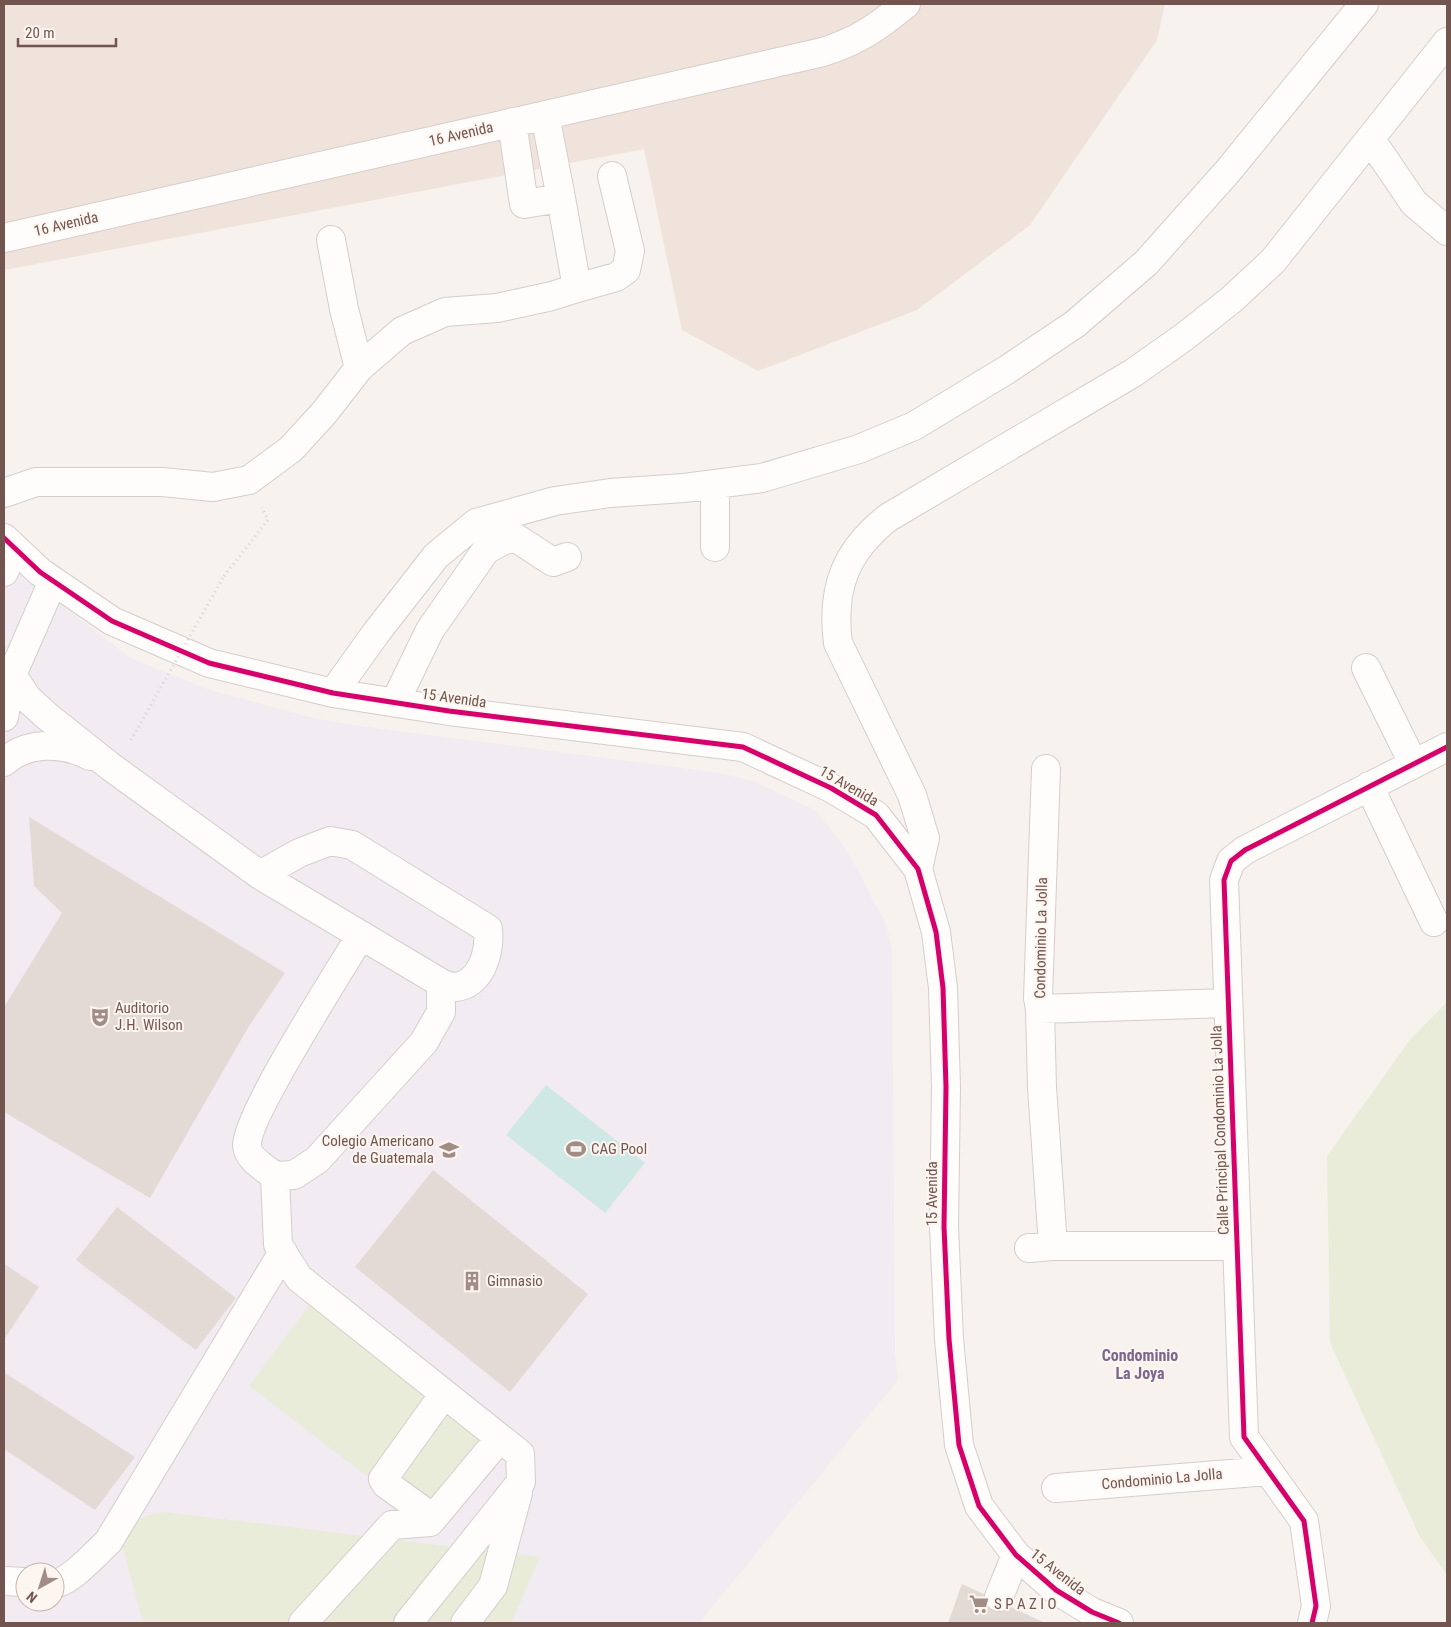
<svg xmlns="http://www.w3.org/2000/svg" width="1451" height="1627" font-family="'Roboto Condensed',sans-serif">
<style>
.residential{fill:#efe3db}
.education{fill:#f2ebf2;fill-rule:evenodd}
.green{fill:#e8ecd9}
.water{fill:#d0e8e5}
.building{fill:#e3dad5}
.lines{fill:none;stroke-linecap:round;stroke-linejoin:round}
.minor-casing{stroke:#d6cdca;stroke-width:30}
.path{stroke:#d9d0cf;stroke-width:3;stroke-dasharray:1 4;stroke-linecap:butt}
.minor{stroke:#fefdfc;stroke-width:28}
.path-bridge{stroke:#d9d0cf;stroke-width:3;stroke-dasharray:1 4;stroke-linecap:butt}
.cycleway-casing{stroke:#fdf5ef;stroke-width:8}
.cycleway{stroke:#d6006c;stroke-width:5}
.labels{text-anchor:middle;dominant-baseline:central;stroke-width:4;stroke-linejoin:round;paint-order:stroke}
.street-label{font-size:15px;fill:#73554f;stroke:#fdf5ef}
.poi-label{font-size:15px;fill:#73554f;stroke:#fdf5ef;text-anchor:start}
.neighbourhood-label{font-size:16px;font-weight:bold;fill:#7a668e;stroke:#fdf5ef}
</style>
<rect width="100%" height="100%" fill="#f7f2ed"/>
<!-- residential -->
<path class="residential" d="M4,4H1165L1157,40L1030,225L917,310L758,371L682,330L644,149L4,270Z"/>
<!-- education -->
<path class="education" d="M4,561L132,659L213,691L314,718L360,726L720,773L753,781L815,810L841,842L857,868L872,899L885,921L892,948L895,1353L898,1380L699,1623H4ZM25,1572H55V1602H25Z"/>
<!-- green -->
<path class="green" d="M1447,1002V1575L1420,1537L1330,1343L1327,1156L1409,1041Z
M319,1292L498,1430L427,1522L249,1386Z
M163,1512L540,1557L511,1623H143L120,1537C129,1520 144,1516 163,1512Z"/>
<!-- water -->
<path class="water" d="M546,1085L645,1163L605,1213L506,1135Z"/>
<!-- building -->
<path class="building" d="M29,817L285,973L249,1026L150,1198L4,1112V1007L62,913L34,886Z
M433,1170L588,1294L510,1392L355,1267Z
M117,1207L236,1298L196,1350L76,1260Z
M4,1264L39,1287L5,1338L4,1337Z
M5,1373L135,1457L95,1510L4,1449Z
M962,1584L1045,1623H948Z"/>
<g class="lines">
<defs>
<path id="minor" d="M545,115L561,198
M1371,140L1414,203L1447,231
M4,238L823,52C860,40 876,28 906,4
M331,240L344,309L359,368
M577,288L616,277L626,270L630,251L612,176
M715,484V547
M4,493L36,482H162L213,487L249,480L291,449L324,413L359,368L402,331L445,312L497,308L552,296L577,288L561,198L524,204L512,122
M4,538L40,572L112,621L209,663L333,693L449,711L743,747L831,788L876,815L918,869L936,932L943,988L946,1087L944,1227L949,1339L959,1445L979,1506L1016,1555L1056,1590L1092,1612L1119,1623
M4,572L14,548
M1366,668L1413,763
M12,675L28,699L48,717L111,767L260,875L441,983C445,985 452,987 456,987C483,983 490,950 488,929L352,845L330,841L299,853L260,875
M333,693L376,633L436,556L476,523L555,501L610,493L684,488L762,478L859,449L914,426L1008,369L1075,324L1146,263L1228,171L1364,4
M395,702L430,630L486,550L504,540L516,538L553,562L567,557
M4,717L12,675L53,581
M4,762C27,741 63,742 90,756
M1046,769L1038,998L1040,1009L1228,1003
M1369,786L1434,922
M918,869L925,838L912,795L838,643C831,589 845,551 889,517L1133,373L1184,337L1231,300L1273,261L1447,42
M361,935C341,969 245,1117 247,1146C248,1159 266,1169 275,1176L294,1175L317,1160L424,1042L441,1012V983
M1040,1009L1042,1087L1053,1246
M275,1176L278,1245L299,1278L520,1454L521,1482L408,1623
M1029,1248L1053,1246H1237
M1056,1488L1268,1471
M433,1518L386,1484L383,1479L444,1394
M4,1581L25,1582
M55,1583C68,1584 97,1552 108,1542L283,1252
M999,1597L1016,1555
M303,1623L392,1525L430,1522L500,1438
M465,1623L493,1586L518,1493
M1312,1623L1316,1606L1304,1521L1244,1437L1224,880L1231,861L1245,850L1447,747"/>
</defs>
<!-- minor casing -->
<use href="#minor" class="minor-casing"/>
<!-- path -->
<path class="path" d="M224,576L268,520L262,507"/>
<!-- minor -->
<use href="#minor" class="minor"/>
<!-- path-bridge -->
<path class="path-bridge" d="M131,740L224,576"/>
<defs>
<path id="cycleway" d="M4,538L40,572L112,621L209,663L333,693L449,711L743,747L831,788L876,815L918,869L936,932L943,988L946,1087L944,1227L949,1339L959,1445L979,1506L1016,1555L1056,1590L1092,1612L1119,1623
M1312,1623L1316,1606L1304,1521L1244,1437L1224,880L1231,861L1245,850L1447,747"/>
</defs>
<!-- cycleway casing -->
<use href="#cycleway" class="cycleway-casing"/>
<!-- cycleway -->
<use href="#cycleway" class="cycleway"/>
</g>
<!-- icons -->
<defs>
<symbol id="theatre-bare" viewBox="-9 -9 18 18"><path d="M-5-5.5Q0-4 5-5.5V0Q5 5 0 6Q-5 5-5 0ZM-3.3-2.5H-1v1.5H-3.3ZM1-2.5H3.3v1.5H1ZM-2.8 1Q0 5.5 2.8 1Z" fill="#a18c86" stroke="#fdf5ef" stroke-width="2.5" paint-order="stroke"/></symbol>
<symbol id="stadium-bare" viewBox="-9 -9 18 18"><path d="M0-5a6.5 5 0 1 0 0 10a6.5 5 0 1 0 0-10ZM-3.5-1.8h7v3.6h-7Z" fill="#a18c86" stroke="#fdf5ef" stroke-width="2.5" paint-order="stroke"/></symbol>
<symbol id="school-bare" viewBox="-9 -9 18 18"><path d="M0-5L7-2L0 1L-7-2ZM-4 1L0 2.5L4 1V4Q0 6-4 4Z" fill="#a18c86" stroke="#fdf5ef" stroke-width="2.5" paint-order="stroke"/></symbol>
<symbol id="building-bare" viewBox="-9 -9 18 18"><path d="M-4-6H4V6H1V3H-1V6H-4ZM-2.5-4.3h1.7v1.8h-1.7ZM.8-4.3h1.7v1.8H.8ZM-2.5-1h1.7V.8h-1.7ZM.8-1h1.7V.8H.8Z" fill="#a18c86" stroke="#fdf5ef" stroke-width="2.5" paint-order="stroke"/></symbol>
<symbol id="supermarket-bare" viewBox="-9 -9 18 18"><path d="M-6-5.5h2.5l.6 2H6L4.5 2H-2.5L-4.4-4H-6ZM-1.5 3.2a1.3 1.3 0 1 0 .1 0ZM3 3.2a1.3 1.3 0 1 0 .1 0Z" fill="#a18c86" stroke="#fdf5ef" stroke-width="2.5" paint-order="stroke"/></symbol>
</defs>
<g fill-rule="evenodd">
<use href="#theatre-bare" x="86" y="1003" width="28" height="28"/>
<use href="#stadium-bare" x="562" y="1135" width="28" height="28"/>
<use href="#school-bare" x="435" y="1136" width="28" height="28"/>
<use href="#building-bare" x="458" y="1267" width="28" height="28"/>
<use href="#supermarket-bare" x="965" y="1590" width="28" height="28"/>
</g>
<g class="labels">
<!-- street labels -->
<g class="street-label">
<text transform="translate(461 134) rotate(-13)">16 Avenida</text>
<text transform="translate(66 224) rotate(-13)">16 Avenida</text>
<text transform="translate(454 698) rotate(8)">15 Avenida</text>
<text transform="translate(849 786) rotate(30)">15 Avenida</text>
<text transform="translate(1041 938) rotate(-89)">Condominio La Jolla</text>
<text transform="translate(1220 1130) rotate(-92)">Calle Principal Condominio La Jolla</text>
<text transform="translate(932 1194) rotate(-90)">15 Avenida</text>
<text transform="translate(1162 1479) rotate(-5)">Condominio La Jolla</text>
<text transform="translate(1058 1572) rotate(38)">15 Avenida</text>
</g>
<!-- poi labels -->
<g class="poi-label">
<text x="115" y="1008">Auditorio<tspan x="115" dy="17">J.H. Wilson</tspan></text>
<text x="434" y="1141" text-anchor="end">Colegio Americano<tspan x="434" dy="17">de Guatemala</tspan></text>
<text x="591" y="1149">CAG Pool</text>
<text x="487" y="1281">Gimnasio</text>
<text x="994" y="1604">S P A Z I O</text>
</g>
<!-- neighbourhood labels -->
<g class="neighbourhood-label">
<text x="1140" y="1355">Condominio<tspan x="1140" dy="18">La Joya</tspan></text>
</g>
</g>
<!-- border -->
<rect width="1451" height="1627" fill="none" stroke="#73554f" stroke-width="10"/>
<!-- north arrow -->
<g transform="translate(40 1587) rotate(219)"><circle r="24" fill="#fdf5ef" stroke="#c6b5af"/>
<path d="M0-4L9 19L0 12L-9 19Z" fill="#a18c86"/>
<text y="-8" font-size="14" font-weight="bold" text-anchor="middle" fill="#73554f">N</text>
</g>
<!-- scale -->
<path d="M18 38v8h98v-8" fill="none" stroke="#73554f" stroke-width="2.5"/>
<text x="25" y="38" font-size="15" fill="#73554f" stroke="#fdf5ef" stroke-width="4" paint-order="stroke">20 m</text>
</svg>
